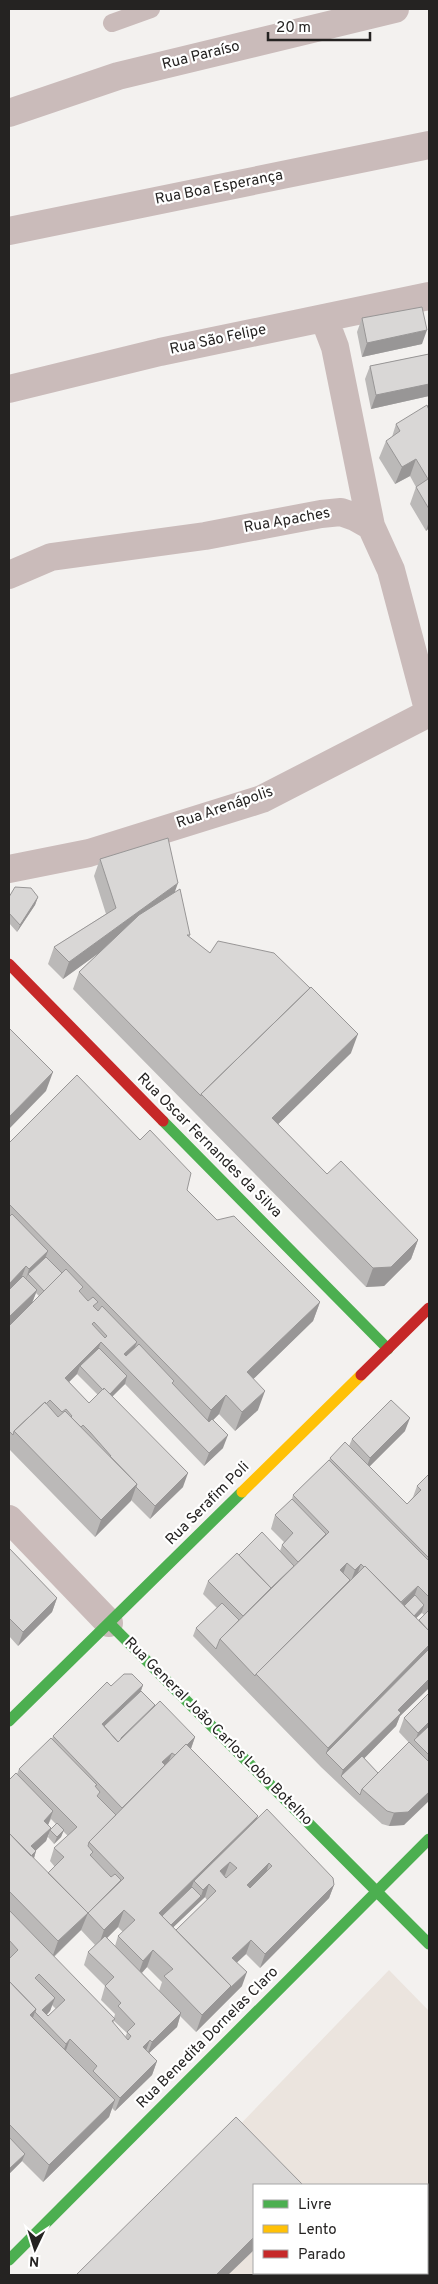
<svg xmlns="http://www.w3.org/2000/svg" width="438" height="2284" font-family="Overpass,sans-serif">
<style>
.built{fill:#ebe4de;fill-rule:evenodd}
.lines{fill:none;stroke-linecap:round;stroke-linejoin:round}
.lane{stroke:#cabbba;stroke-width:18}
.street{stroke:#cabbba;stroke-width:28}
.fast{stroke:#4caf50;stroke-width:11}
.slow{stroke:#ffc107;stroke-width:11}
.jam{stroke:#c62828;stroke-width:11}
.wall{fill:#bbb9b8;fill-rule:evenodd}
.shaded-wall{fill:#989696}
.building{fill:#d9d7d6;stroke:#989696;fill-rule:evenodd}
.labels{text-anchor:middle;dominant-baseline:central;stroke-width:4.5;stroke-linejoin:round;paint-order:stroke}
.street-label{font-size:15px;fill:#252322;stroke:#fff}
</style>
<rect width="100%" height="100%" fill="#f3f1ef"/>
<!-- built -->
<path class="built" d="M389,1970L429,2011V2275H88L229,2136ZM254,2185H427V2273H254Z"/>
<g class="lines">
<!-- lane -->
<path class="lane" d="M112,23L151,9"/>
<!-- street -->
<path class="street" d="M9,113L118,76L395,9
M9,231L429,145
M324,318L335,347L371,526
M9,389L160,352L429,296
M9,575L51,557L205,536L321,514L341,512L355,517L371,526L391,570L429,713
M9,869L89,853L262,799L429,713
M9,1519L109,1623"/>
<!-- fast -->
<path class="fast" d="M163,1121L388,1349
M109,1623L429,1944
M9,1721L242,1492
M9,2260L429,1839"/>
<!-- slow -->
<path class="slow" d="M242,1492L361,1375"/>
<!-- jam -->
<path class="jam" d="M9,964L163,1121
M361,1375L429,1308"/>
</g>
<!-- wall -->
<path class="wall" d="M362,318L422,344L362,357L357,332Z
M429,354V396L371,409L365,379L370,366Z
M429,410V528L426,531L410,504L416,487L410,476L395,484L379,458L386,441L392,437L396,424Z
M100,859L175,893L190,935L189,937L210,953L351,1053L278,1124L327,1174L418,1240L411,1259L384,1286L366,1287L73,989L79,972L100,952L63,979L48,964L54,947L106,914L94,876Z
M9,897H38L35,905L17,932L9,923Z
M9,1143L187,1190L217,1220L320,1302L313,1321L253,1379L258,1410L235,1431L219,1414L213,1420L223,1448L204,1466L125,1384L112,1396L183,1487L150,1519L131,1500L95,1537L9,1449ZM36,1293L39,1296L32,1303ZM77,1374L98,1395L89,1403L69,1382Z
M405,1431L369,1467L407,1504L413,1497L417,1486L429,1474V1688L400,1716L396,1726L364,1758L378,1773L412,1746L399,1732L404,1718L429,1693V1760V1759L428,1761L404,1825L389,1826L382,1824L358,1802L321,1767L193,1636L196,1628L217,1608L203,1594L208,1581L239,1555L280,1551L282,1545L284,1542L271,1529L275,1515L292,1499L293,1495L329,1460L330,1458L349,1446L352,1439ZM422,1613L424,1615L419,1620L416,1618Z
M9,1548L57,1598L52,1612L18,1646L9,1636Z
M143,1685L141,1691L155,1705L195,1737L191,1749L257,1819L334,1885L329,1898L260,1968L246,1954L237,1962L242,1986L196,2032L180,2016L177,2027L149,2053L157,2061L152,2075L115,2111L112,2108L109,2117L43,2182L22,2161L9,2174V1780L17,1774L19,1769L52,1739L53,1736L111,1686ZM51,1819L56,1824L50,1830L48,1837L54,1844L61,1837L63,1831L68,1836L54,1848L50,1861L55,1867L48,1873L34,1859L36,1850L46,1841L51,1828L48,1825ZM205,1897L207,1900L176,1930L173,1927ZM118,1927L123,1932L118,1936L115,1946L107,1938ZM81,1930L95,1945L88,1952L84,1965L105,1986L101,2000L115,2014L114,2018L54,1957ZM147,1967L162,1982L159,1991L142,1973ZM52,2005L56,2009L48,2016L47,2015L50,2011ZM114,2021L127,2033L125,2037L113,2023Z"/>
<!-- shaded-wall -->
<path class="shaded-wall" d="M427,330L422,344L362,357L367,343Z
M429,384V396L371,409L376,395Z
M416,459L410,476L395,484L402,467Z
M429,521V528L426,531Z
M178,883L172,900L63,979L69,962Z
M38,897L35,905L17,932L20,925Z
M358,1034L351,1053L265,1137L272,1118Z
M53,1072L46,1091L9,1129V1117Z
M418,1240L411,1259L384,1286L366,1287L373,1268Z
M48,1251L43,1264L28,1274L25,1282L29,1269Z
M26,1266L21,1279L9,1292V1284Z
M37,1290L32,1303L9,1326V1317Z
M320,1302L313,1321L240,1392L247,1372Z
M101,1342L96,1355L80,1366L77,1374L60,1391L65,1378Z
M137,1342L132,1355L121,1363L124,1354Z
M127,1376L125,1384L106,1403L108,1395Z
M265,1391L258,1410L235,1431L242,1412Z
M226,1395L219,1414L204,1429L211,1410Z
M410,1418L405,1431L365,1471L370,1458Z
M228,1435L223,1448L204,1466L209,1453Z
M188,1473L183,1487L150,1519L155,1506Z
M137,1484L131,1501L95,1537L101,1520Z
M347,1563L341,1580L340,1570Z
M361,1564L355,1581H351L355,1570Z
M418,1586L412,1603L399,1616L400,1604Z
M57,1598L52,1612L18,1646L23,1632Z
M424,1605L422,1612L404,1631L406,1624Z
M429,1645V1658L326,1753L328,1748Z
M429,1679V1688L400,1716L396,1726L344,1779L341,1776L343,1770L398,1710Z
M143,1685L138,1698L100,1730L102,1724Z
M429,1722V1730L415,1741L418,1733Z
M195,1737L190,1751L176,1756Z
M172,1753L167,1766L166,1767L162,1762Z
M429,1792V1801L404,1825L389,1826L394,1813Z
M53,1811L48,1825L39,1834L44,1821Z
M258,1816L252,1833L194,1881L189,1894L158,1925L159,1913Z
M51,1828L46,1841L28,1858L31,1846Z
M64,1830L61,1837L54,1844L57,1837Z
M36,1851L32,1864L29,1858Z
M230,1862L225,1875L215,1885L220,1871Z
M269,1863L265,1877L243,1898L247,1885Z
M209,1884L205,1897L161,1939L164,1931L201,1896L203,1890Z
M334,1885L329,1898L260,1968L265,1954Z
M124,1910L118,1927L98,1947L104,1930Z
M88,1913L81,1930L52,1958L58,1941Z
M251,1940L246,1954L228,1971L232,1958Z
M153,1950L147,1967L137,1978L143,1961Z
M247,1972L242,1986L196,2032L202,2015L231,1986Z
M55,1998L50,2011L42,2019V2010Z
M36,2009L30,2026V2015Z
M181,2013L177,2027L147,2055L152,2042Z
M70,2039L65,2053L61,2057L66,2044Z
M150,2040L145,2053L143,2047Z
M157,2061L152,2075L115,2111L120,2098Z
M115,2100L109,2117L43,2182L49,2165Z
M25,2154L22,2161L9,2174V2169Z
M254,2237V2250L228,2275H216Z"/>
<!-- building -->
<path class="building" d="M422,307L427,330L367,343L362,318Z
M429,354V384L376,395L370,366Z
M427,405L429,410V509L416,487L428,479L416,459L402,467L386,441L400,431L396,424Z
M168,838L178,883L69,962L54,947L116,908L100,859Z
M15,887L31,888L38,897L20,925L9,913V897Z
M180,889L190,935H187L210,953L218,941L274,953L310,988L201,1094V1096L79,972L139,915Z
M311,987L358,1034L272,1118L327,1174L341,1161L418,1240L391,1267L373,1268L201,1094Z
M9,1028L53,1072L9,1117Z
M77,1075L140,1140L150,1130L191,1173L187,1190L217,1220L234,1216L320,1302L247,1372L265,1391L242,1412L226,1395L211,1410L9,1204V1143Z
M12,1214L48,1251L29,1269L26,1266L9,1284V1217Z
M46,1257L62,1273L44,1291L28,1274Z
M66,1269L83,1287L79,1291L88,1301L93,1297L98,1302L93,1306L98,1311L102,1306L137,1342L124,1354L126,1356L139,1344L174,1381L172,1383L209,1422L212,1419L228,1435L209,1453L101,1342L65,1378L89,1403L104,1388L188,1473L155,1506L136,1487L137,1484L110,1456H111L90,1432L83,1425L81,1427L71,1417L72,1416L66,1409L62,1412L50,1400L46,1404L45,1402L14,1431L13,1435L9,1431V1326ZM94,1322L107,1336L105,1338L92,1324Z
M23,1276L37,1290L9,1317V1290Z
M99,1348L127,1376L110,1394L104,1388L103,1390L80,1366Z
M391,1400L410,1418L370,1458L352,1439Z
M45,1402L58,1417L65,1411L137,1484L101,1520L14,1431Z
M345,1442L407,1504L421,1490L417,1486L429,1474V1558L330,1458Z
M329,1460L429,1561V1597L418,1586L401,1602L365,1566L364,1567L361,1564L355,1570L347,1563L340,1570L350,1580L256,1674L255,1676L220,1639L329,1532L293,1495Z
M292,1499L326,1534L298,1562L282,1545L293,1533L275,1515Z
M262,1532L294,1566L271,1588L239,1555Z
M9,1548L57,1598L23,1632L9,1618Z
M237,1553L271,1588L243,1616L208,1581Z
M365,1566L429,1631V1645L328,1748L256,1674Z
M415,1595L424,1605L414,1616L404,1606Z
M222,1603L239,1620L220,1639L216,1649L196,1628Z
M429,1610V1631L419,1620Z
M429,1649V1679L398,1710L401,1713L343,1770L326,1753Z
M124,1674H132L143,1685L102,1724L118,1742L160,1701L195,1737L187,1745L186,1744L175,1755L172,1753L162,1762L165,1765L122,1808L53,1736L107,1682L111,1686Z
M141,1691L155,1705L121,1738V1739L118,1742L104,1726Z
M429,1693V1722L418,1733L404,1718Z
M429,1726V1755L414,1740Z
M51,1738L97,1785L95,1786L100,1792L97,1796L116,1815L89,1842L88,1846L93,1852L90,1855L111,1877L115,1874L121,1880L88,1913L48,1873L64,1857L54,1848L77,1827L19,1769Z
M409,1742L429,1762V1792L408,1812L394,1813L387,1811L362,1789Z
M186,1744L258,1816L159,1913L231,1986L202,2015L164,1976L173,1969L153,1950L143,1961L118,1936L135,1920L124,1910L104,1930L88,1913L58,1941L9,1891V1833L88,1913L124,1878L89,1842Z
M362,1756L378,1773L362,1789L360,1795L341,1776Z
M16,1773L53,1811L44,1821L51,1828L31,1846L36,1851L31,1856L9,1833V1780Z
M267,1809L333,1878L334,1885L265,1954L251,1940L232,1958L247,1972L229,1989L231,1986L176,1930L216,1891L209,1884L203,1890L194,1881ZM230,1862L237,1868L226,1878L220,1871ZM269,1863L272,1866L250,1888L247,1885Z
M57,1823L64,1830L57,1837L50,1830Z
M192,1887L201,1896L171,1925L162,1916Z
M9,1910L115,2019L112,2021L128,2040L131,2036L127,2032L135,2024L118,2006L121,2003L105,1986L114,1977L88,1952L105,1936L181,2013L152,2042L150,2040L143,2047L157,2061L120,2098L93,2071L97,2066L70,2039L66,2044L35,2012L36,2009L9,1981V1957L10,1958L18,1950L9,1940ZM39,1974L65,2000L48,2016L42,2010L55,1998L35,1978Z
M9,1981L36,2009L30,2015L115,2100L49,2165L9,2124Z
M236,2117L303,2185H254V2237L216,2275H76Z
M9,2137L25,2154L9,2169Z"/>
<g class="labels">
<!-- street labels -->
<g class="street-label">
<text transform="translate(201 56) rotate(-14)">Rua Paraíso</text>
<text transform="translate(219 188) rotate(-11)">Rua Boa Esperança</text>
<text transform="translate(218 340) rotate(-12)">Rua São Felipe</text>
<text transform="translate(287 521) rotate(-10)">Rua Apaches</text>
<text transform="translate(225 808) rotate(-19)">Rua Arenápolis</text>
<text transform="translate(209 1146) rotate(45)">Rua Oscar Fernandes da Silva</text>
<text transform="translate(208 1504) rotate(-45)">Rua Serafim Poli</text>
<text transform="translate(218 1732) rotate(45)">Rua General João Carlos Lobo Botelho</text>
<text transform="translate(208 2038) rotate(-45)">Rua Benedita Dornelas Claro</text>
</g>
</g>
<!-- border -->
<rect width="438" height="2284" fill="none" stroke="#252322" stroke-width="20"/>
<!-- legend -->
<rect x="253" y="2184" width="175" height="90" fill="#ffffff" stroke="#a8a7a7"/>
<rect x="263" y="2200" width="25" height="8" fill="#4caf50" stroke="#a8a7a7"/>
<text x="298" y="2209" font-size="15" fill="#252322">Livre</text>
<rect x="263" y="2225" width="25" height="8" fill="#ffc107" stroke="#a8a7a7"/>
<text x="298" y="2234" font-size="15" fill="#252322">Lento</text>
<rect x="263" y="2250" width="25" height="8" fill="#c62828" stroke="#a8a7a7"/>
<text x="298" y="2259" font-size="15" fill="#252322">Parado</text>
<!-- north arrow -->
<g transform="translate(35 2249) rotate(184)" stroke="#ffffff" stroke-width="4" paint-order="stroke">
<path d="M0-4L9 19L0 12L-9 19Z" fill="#252322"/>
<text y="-8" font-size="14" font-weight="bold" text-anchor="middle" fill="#252322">N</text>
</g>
<!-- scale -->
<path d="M268 32v8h102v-8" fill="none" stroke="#252322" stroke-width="2.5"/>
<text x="276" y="32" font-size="15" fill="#252322" stroke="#ffffff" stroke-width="4" paint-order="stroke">20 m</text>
</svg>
